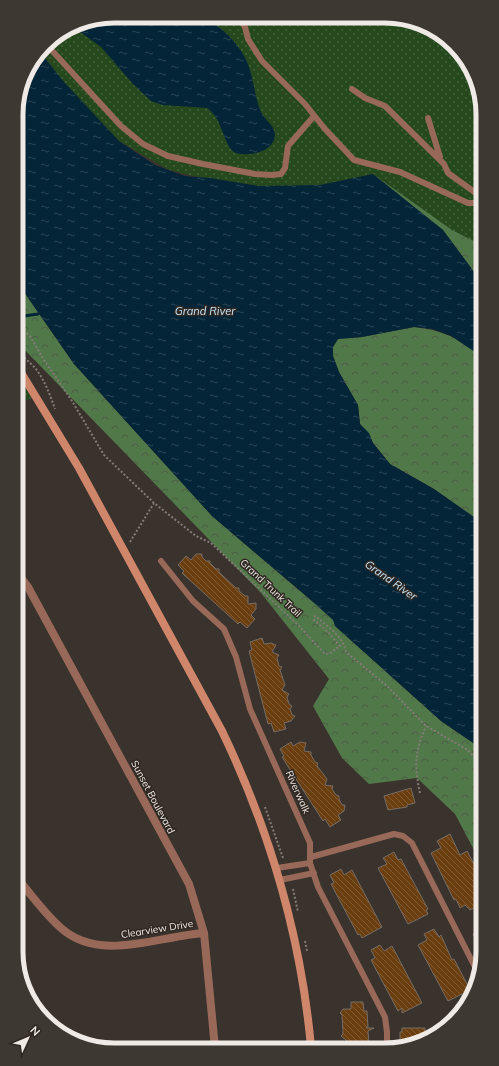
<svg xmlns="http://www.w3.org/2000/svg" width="499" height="1066" font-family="Mulish,sans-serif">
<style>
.grass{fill:url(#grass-dots)}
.forest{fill:url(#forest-crowns)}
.park{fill:url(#park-tufts)}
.water{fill:url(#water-ripples)}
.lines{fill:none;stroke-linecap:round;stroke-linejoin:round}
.stream{stroke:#042538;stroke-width:3}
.building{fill:url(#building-back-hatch);stroke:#756c65}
.path{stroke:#837c77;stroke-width:2;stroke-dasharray:2 2;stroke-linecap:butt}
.lane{stroke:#986958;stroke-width:6}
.street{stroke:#986958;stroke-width:8}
.secondary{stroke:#cf866b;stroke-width:8}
.labels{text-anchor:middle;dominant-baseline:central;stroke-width:3;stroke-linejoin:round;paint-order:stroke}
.street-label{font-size:10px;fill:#efeae6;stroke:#2f2822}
.water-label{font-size:11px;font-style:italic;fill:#c5e6fc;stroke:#2f2822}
.rim{fill:none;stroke:#efeae6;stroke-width:5}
</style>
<defs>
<pattern id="grass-dots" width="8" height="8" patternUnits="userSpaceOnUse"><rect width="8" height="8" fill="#25481d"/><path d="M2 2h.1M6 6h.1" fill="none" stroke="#45633e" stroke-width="1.8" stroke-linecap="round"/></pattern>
<pattern id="forest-crowns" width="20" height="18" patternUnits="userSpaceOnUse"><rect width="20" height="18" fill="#517848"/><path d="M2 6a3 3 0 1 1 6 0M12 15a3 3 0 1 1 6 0" fill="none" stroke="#4c5f46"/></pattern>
<pattern id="park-tufts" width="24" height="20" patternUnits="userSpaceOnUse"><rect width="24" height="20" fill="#25481d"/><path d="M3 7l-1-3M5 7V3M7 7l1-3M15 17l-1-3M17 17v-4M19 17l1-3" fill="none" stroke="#45633e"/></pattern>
<pattern id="water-ripples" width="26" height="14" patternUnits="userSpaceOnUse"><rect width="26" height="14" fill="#042538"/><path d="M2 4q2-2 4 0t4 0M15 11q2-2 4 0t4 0" fill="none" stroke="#294555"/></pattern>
<pattern id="building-back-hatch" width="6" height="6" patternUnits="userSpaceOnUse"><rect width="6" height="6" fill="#6b3e0f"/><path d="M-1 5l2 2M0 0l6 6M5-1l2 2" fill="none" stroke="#805a32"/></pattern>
</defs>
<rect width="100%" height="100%" fill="#3a322c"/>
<!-- grass -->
<path class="grass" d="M114,16L404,18L450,40L480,88V257L272,195L169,170L119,141L38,55C61,25 79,23 114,16Z
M17,376L32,398L17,404Z"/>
<!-- forest -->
<path class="forest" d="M373,174L452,230L480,244V280L443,230Z
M17,282L74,364L212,516L312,601L334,620L335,626L441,721L482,749V865L455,814L417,778L369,784L342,758L313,706L329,679L261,593L17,342Z
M414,327C439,329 463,339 481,357V522L434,489L390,464L373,443L368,433L360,424L358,405L339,372L333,356V347L338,339L362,337Z"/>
<!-- park -->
<path class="park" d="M41,1012L90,1046L49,1026Z"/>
<!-- water -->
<path class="water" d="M114,16C134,16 154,16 175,16C182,16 192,15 199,17C221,24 242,46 249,67C254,82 255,98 261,112C264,119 275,126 275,135C274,152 249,157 236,153C223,148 224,119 207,108L163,105L151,101L133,84L101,47L72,26L76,23Z
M40,52L64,82L119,141L155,165L185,176L210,178L259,186L320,185L373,174L443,230L480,280L481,357L475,352L451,336L432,329L414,327L362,337L338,339L333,347V356L339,372L358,405L360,424L369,433L373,443L390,464L434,489L481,522L482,749L441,721L335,626L333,620L312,601L212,516L74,364L17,282L16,107L26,70Z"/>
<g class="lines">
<!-- stream -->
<path class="stream" d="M17,317L38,314"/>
</g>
<!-- building -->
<path class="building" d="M196,554H202V557L206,561H210V563L216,569H219V572L224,577L236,588H239V591L245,596H248V604L256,603V609L251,615L255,619L247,628L240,622L238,624L182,573L184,571L178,565L186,556L191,560Z
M262,638L264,644L271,643L276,645L272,652L279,655L277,658L279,666L282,667L280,670L285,685L282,690L289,694L287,697L289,704L292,706L290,709L292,715L295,716L291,721L284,723L286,729L274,732L271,723L268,724L249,651L252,650L250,642Z
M291,742L293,746L300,742L306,743L304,751L311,752V755L315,762L318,763L317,766L327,779L325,785L333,786L332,789L336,795L339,796V799L342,805H345L344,811L338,815L341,820L330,827L325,819L323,821L282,757L284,756L280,749Z
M411,788L415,803L407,805V807L388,810L384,796Z
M450,834L460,855L467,851L481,877L474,880L483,897V904L470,910L465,905L460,908L456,899L454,900L431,853L441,848L437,841Z
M394,852L398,860L401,859L428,909L426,910L428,914L408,924L378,868L387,864L383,858Z
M341,869L344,875L352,870L382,927L362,938L360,934L358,935L331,884L334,883L330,875Z
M434,929L439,937L441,935L452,960L454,959L468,986L466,987L468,991L448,1001L418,945L427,940L424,934Z
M483,930V954L473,934Z
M380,945L384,951L392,946L422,1003L402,1013V1008L398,1011L371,960L375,958L371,950Z
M351,1002H363L364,1011H367L368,1027L366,1028H374L368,1031L369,1044H367V1047H341L347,1041L341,1036L343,1034L342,1015L340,1013L343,1009H351Z
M402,1028H425V1038L411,1047H403V1043H400V1032H402Z"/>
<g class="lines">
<!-- path -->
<path class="path" d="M17,326L30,336L44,360L72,401L104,455L154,503L196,536L211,543L297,624L324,653L329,654L340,646L328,632L314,620L315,616C327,626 343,636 346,652L388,687L426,726L468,750L482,766
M17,348C22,357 30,362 36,369C45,381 50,395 55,409
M130,542L154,503
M420,793C414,766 415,751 426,726
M265,807L283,858
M293,889L298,912
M305,941L307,951"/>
<!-- lane -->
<path class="lane" d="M238,17L245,27L248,39L262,61L305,104L325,129L354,160L400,172L468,203H480
M46,44L121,126L143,144L168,156L203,164L255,174L272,175L281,174L285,168L288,146L314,116
M352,89L365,98L385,106L444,164L448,173L480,196
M428,118L440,157
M161,561L193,601L224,629L236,657L250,709L310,843V863L318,887L385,1017L387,1032V1047
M311,857L394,834L403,836L412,843L479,975
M277,868L310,863
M280,880L314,873"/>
<!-- street -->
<path class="street" d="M18,574L28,587L189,884L204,933L215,1048
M19,880C32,896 45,914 61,928C100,963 159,936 204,933"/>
<!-- secondary -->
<path class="secondary" d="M17,366L79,468L222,731C270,831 301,937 311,1047"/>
</g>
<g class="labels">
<!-- street labels -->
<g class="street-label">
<text transform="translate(271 588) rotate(43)">Grand Trunk Trail</text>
<text transform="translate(298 792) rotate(66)">Riverwalk</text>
<text transform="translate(153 797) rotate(62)">Sunset Boulevard</text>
<text transform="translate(157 929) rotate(-9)">Clearview Drive</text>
</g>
<!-- water labels -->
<g class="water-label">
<text x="205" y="311">Grand River</text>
<text transform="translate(391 580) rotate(35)">Grand River</text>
</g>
</g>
<!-- crop -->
<path d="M0 0H499V1066H0ZM114 23H385A91 91 0 0 1 476 114V952A91 91 0 0 1 385 1043H114A91 91 0 0 1 23 952V114A91 91 0 0 1 114 23Z" fill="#3e3832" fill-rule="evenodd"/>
<path class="rim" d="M114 23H385A91 91 0 0 1 476 114V952A91 91 0 0 1 385 1043H114A91 91 0 0 1 23 952V114A91 91 0 0 1 114 23Z"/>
<!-- north arrow -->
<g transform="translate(28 1038) rotate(46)" stroke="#2f2822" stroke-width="3" paint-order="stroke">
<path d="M0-3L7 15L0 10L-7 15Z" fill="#efeae6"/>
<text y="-6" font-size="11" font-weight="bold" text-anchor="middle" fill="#efeae6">N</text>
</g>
</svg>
